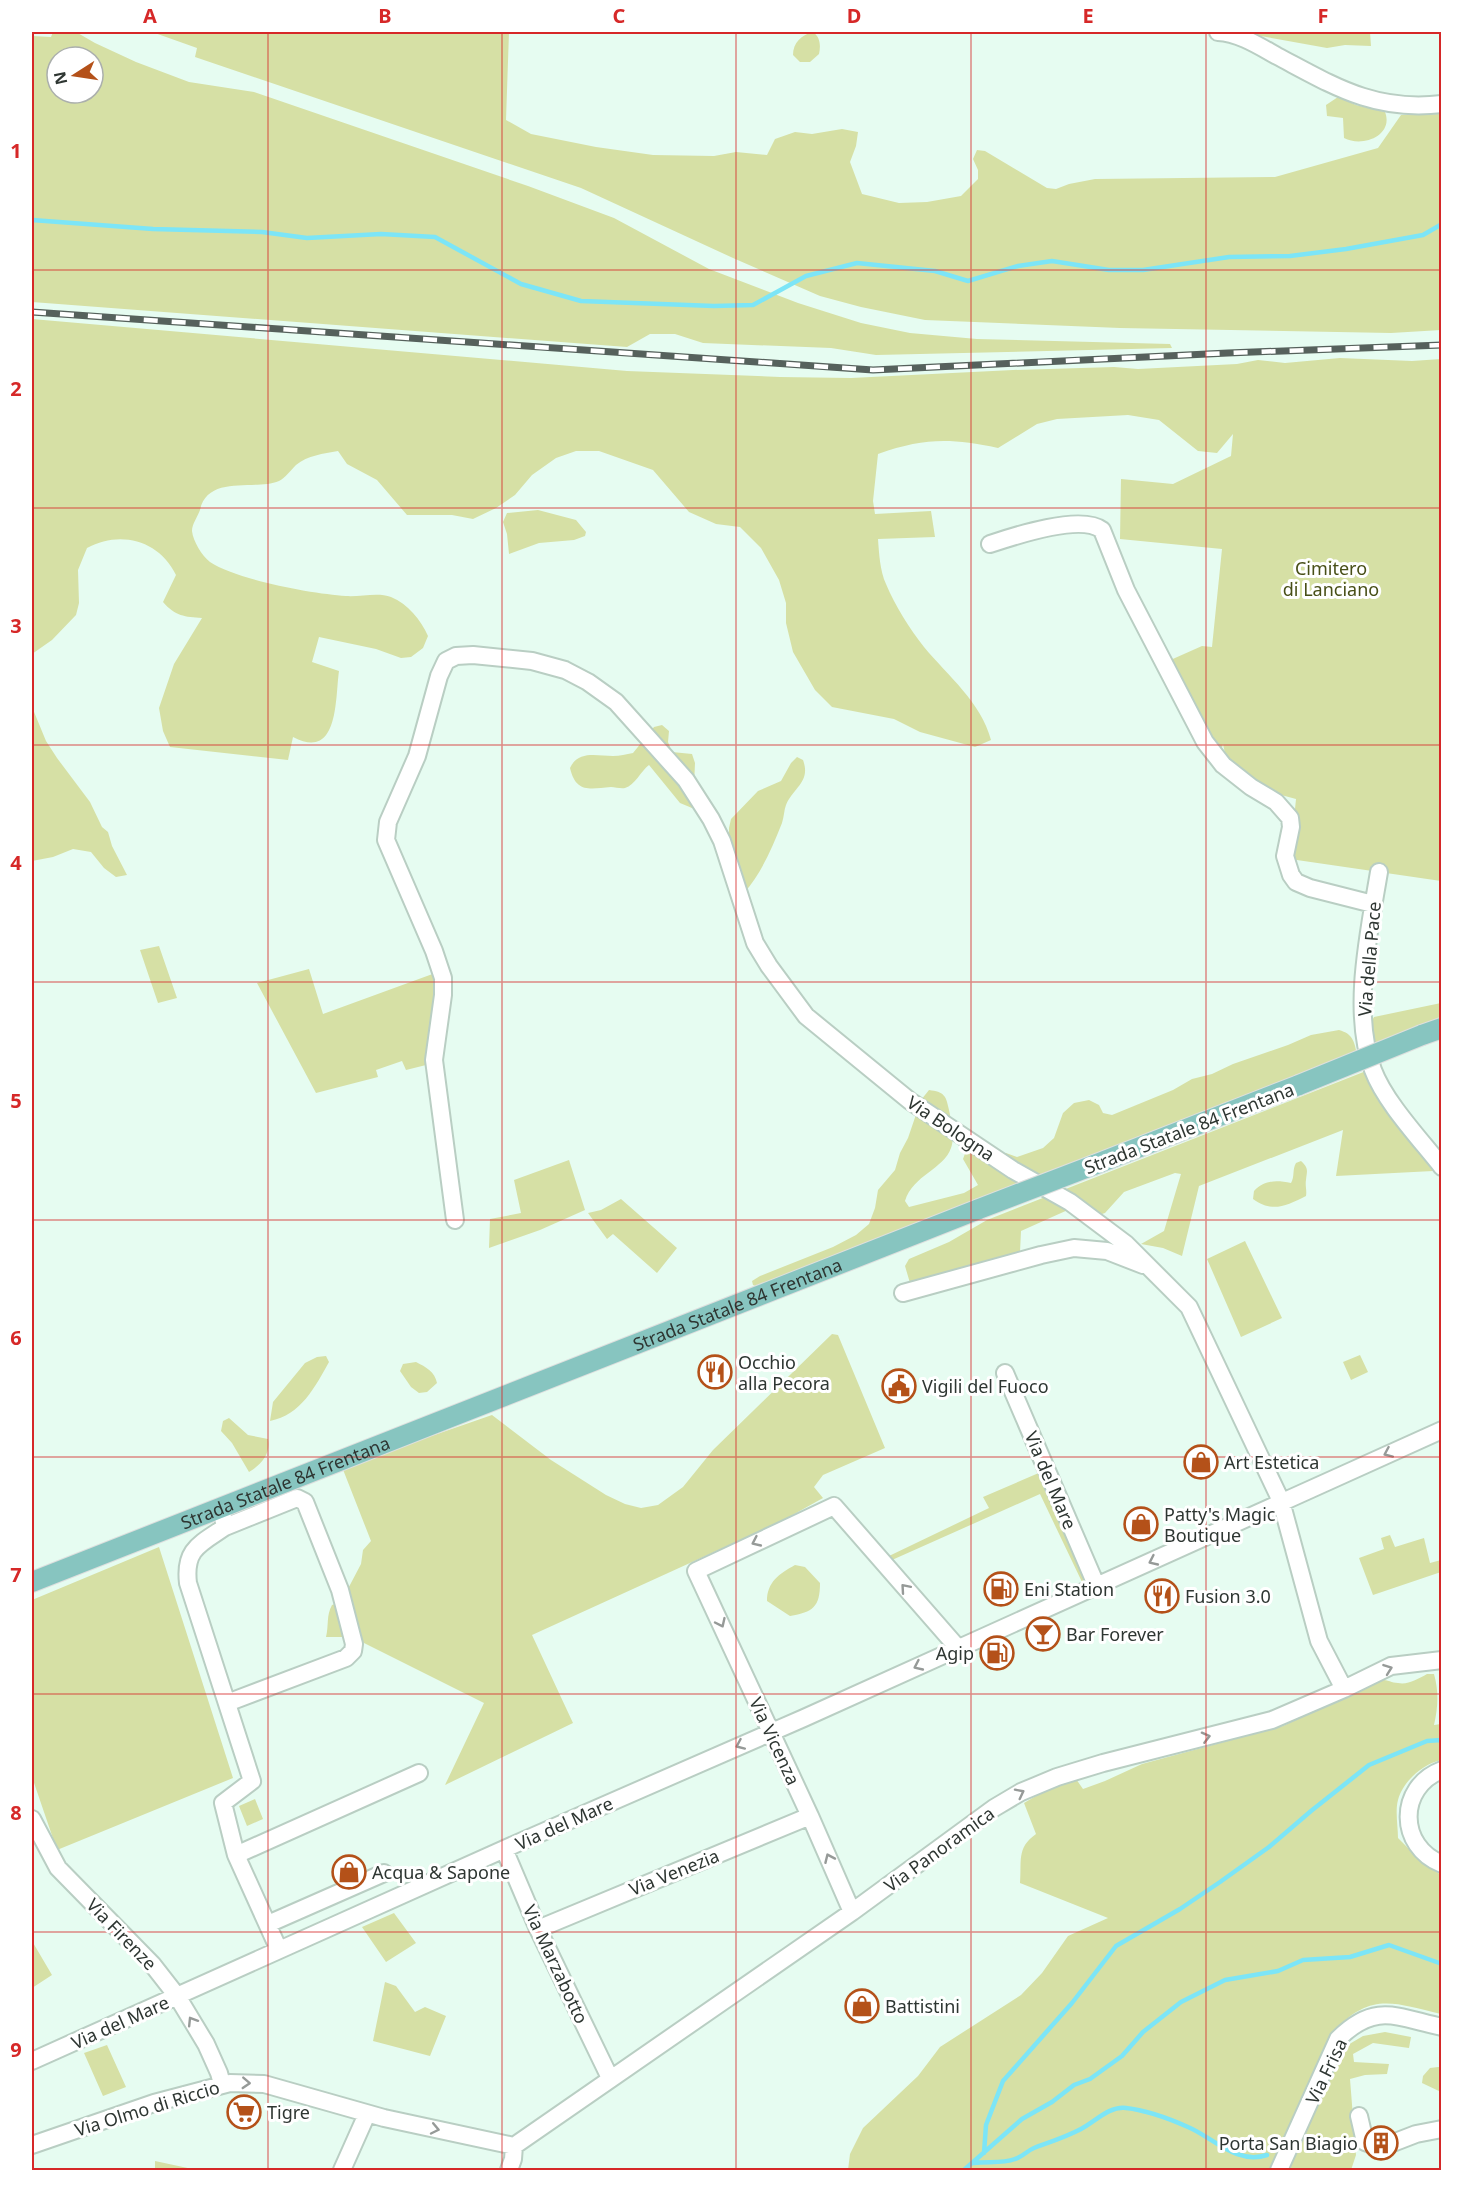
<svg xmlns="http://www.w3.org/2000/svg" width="1473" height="2202" font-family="'Noto Sans',sans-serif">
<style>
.green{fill:#d6e0a5;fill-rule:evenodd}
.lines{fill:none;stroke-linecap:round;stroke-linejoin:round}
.stream{stroke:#7ce5f7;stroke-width:4.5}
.minor-casing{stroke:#b9cec3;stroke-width:20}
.major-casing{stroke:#dedfde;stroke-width:22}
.minor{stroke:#fff;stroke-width:16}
.major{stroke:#87c5c0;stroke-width:20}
.rail-casing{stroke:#56615c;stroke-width:7}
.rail{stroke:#fff;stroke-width:4.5;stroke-dasharray:14;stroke-linecap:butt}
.major-bridge-casing{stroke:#dedfde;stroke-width:22;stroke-linecap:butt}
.major-bridge{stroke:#87c5c0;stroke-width:20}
.oneway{stroke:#969a98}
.grid{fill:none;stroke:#d62828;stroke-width:1.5;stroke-opacity:0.55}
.labels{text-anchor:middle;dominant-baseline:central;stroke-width:6;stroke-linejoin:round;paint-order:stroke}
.park-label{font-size:18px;fill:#484f17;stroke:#fff}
.street-label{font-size:18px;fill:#2e3632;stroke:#fff}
.poi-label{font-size:18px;fill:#2e3632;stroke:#fff;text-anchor:start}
.neatline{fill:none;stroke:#d62828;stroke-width:2}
.grid-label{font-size:20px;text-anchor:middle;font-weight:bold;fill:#d62828}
</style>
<rect width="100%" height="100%" fill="#e6fcf1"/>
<!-- green -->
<path class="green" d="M53,32H76L95,43L136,62L189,82L254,92L528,186L614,218L709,269L798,303L861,323L910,333L977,339L1170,344L1172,348L876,355L831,348L703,343L675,334H650L627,347L32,302V36L51,37ZM57,57H93V93H57Z
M152,32H509L506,120L531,134L596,147L653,155L714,156L736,152L767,155L775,139L795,132L812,134L842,129L858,132L856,146L850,162L862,194L899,203L927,202L961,196L978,179V170L973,159L977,150L985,151L1047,188L1056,189L1069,184L1095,179L1275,177L1378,148L1401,115L1441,114V330L1391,333L1120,328L925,320L861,307L820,296L733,258L581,188L195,57L197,48Z
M813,32C820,37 821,45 819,54L810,62H800L793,55C793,43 801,35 813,32Z
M1238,32H1370L1371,46L1345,45L1327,48Z
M1338,97L1356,105L1385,112C1394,135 1363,148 1344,138L1343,118L1327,116L1326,105Z
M32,319L627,371L780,377L851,378L1013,370L1114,367L1138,369L1237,364L1258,360L1285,363L1340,358L1412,361L1441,359V881L1290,859L1296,799L1259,789L1227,763L1223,744L1219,758L1166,662L1202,646L1212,647L1222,549L1120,539L1121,479L1173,484L1231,456L1233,434L1217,453L1198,451L1159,420L1128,415L1057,419L1037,424L998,448C950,438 924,438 878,454L873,501L875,514L931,511L935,537L878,539C879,553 880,571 886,584C895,606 910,629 924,647C948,676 981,702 991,740L975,747L920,732L894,719L832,707L815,690L793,652L786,623V603L779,580L761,548L740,527L716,524L689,512L653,470L599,451H576L556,458L532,475L515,495L496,508L473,519L452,515H407L377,480L347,464L338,451C323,454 308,455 296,465C291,470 285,478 279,481C255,491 208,474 200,510C198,516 192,524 192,531C193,541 202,556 210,562C237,580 313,594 346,596C361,597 378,592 391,597C408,604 421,620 428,636L423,648L411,657L401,658L376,649L319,637L312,662L339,671C335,700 339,761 293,737L288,760L170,747L163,731L159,708L174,664L202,618C185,617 175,616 163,602L176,575C159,540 120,530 87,548L78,570L79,603L76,615L52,640L32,654Z
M538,510L576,520L586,532L585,536L574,540L539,543L509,554L507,534L503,522L507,513Z
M32,707L46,741L57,758L90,802L102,827L108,832L112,846L127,875L116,877L104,868L91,852L73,849L53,857L32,861Z
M662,725L669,731L668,742L672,752L692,754L695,763L694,786L698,805L692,808L680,803L649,765C641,771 635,785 625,788C621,789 615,787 611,787C589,789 576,793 570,768C578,750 597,756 613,756C620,756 626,754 633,753L654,727Z
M797,757L803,760C811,782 794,787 786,805C784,810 784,817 782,823C772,848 761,874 744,893L729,839V828L731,819L758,791L781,781L791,763Z
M159,946L177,998L158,1003L140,950Z
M309,969L323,1014L438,972L430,1064L406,1070L402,1061L376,1070L378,1077L316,1093L257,983Z
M1441,1003V1020L1370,1048L1369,1026L1374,1017Z
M1339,1030C1353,1034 1354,1041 1357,1054L760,1288L753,1285L752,1281L760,1276L833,1247L856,1235L869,1224L875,1208L878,1190L895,1170L900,1153L908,1138L921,1100L929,1090C944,1092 946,1095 949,1110C951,1120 955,1138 951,1148C944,1169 913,1175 905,1201L909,1207L964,1193L978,1185L963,1159L966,1151L974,1148L998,1153H1006L1017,1157L1043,1148L1054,1138L1063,1113L1074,1103L1089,1100L1099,1105L1103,1113L1112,1115L1173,1090L1192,1079L1212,1074L1233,1064L1288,1045L1311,1035Z
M1366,1071L1386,1108L1433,1171L1336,1176L1343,1130L1199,1186L1182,1256L1163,1248L1141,1244L1164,1231L1181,1174L1175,1173L1124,1192L1105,1213L1096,1216L1070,1209L1021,1231L1020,1252L910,1283L905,1266L909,1259L949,1242L987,1220Z
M569,1160L585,1210L540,1230L489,1248L490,1219L521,1213L514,1180Z
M1301,1161C1309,1168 1307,1171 1306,1180C1305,1186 1307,1190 1306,1196C1286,1206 1272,1213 1253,1199L1254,1191C1265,1180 1276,1180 1291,1183C1295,1176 1292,1170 1296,1163Z
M621,1199L677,1248L657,1273L613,1234L607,1239L588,1213L601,1210Z
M1245,1241L1282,1318L1241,1337L1207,1259Z
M832,1334L838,1335L885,1448L823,1475L814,1487L823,1498L780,1522L532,1635L573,1723L445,1785L484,1703L356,1639L348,1637H326C329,1625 326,1616 332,1605L341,1602L361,1564L363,1550L371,1541L342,1467L492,1415L551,1460L606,1495L625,1504L641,1508L658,1505L683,1487L713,1450Z
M1360,1355L1368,1372L1351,1380L1343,1362Z
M326,1356L329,1362C315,1387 301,1415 270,1421L273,1402L305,1363L317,1357Z
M416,1362C426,1367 435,1372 437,1383L427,1392L419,1393L411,1387L400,1371L403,1364Z
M229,1418L248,1435L268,1439C271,1454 261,1465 249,1472L232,1443L221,1431L223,1421Z
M1041,1472L1087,1581L1082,1582L1040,1494L892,1560L889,1556L989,1508L983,1497Z
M1390,1535L1395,1547L1424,1538L1430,1563L1441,1560V1572L1373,1595L1359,1558L1384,1549L1381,1538Z
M159,1547L233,1778L57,1850L32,1777V1600Z
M795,1565L805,1567L820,1583C820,1607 813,1612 790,1616L767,1601C767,1582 779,1574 795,1565Z
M1427,1674H1434C1439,1692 1438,1707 1434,1725L1441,1724V1760C1423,1764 1403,1781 1398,1800C1395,1811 1398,1827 1398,1838L1423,1863L1441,1875V2014C1391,2002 1370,1992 1332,2033L1269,2170H848L850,2154L863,2128L918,2076L940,2047L1021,1995L1042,1973L1068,1936L1108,1918L1020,1883C1022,1862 1016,1848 1036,1834L1024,1803L1041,1793L1076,1779L1083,1789L1105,1781L1142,1764L1283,1726L1379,1680C1387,1679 1391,1683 1398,1683C1408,1685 1418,1679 1427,1674Z
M255,1799L263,1819L247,1826L239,1806Z
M394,1913L416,1943L386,1962L362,1927Z
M32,1941L52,1975L32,1988Z
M385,1982L396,1986L415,2012L425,2007L446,2016L430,2056L373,2041Z
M1385,2032L1411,2037L1409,2048L1373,2043L1353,2054L1354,2062L1389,2064L1387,2074L1365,2075L1350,2079L1356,2155L1351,2170H1284L1341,2049L1363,2036Z
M107,2045L126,2087L103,2096L84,2053Z
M1438,2067H1441V2092L1422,2083L1423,2076L1430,2068Z
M155,2161L197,2170H155Z"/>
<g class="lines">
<!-- stream -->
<path class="stream" d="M32,220L153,229L262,232L307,238L381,234L435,237L521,284L581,301L714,306L753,305L806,276L857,263L935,271L968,281L1018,266L1052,261L1109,270H1143L1229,257L1290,256L1346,249L1423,235L1442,224
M984,2153L986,2125L1003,2081L1072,2003L1116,1946L1180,1909L1220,1882L1269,1847L1311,1811L1369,1765L1427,1741L1442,1740
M974,2163C987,2161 1002,2164 1015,2159C1022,2157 1027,2151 1034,2148C1050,2142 1066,2137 1081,2129C1096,2121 1109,2106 1126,2108C1145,2110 1170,2119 1188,2127C1214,2138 1236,2165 1267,2155
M964,2170L1022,2119L1052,2102L1074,2085L1090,2079L1122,2056L1143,2032L1181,2002L1225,1980L1278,1971L1303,1960L1350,1957L1389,1945L1442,1964"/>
<defs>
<path id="minor" d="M1218,32C1239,33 1259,46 1277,56C1334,86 1374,112 1442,104
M990,544C1014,536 1081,514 1102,530L1126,590L1205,742L1223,765L1251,787L1276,802L1290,818L1291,827L1285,856L1291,875L1296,882L1310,888L1373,904
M1379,872C1369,932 1351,1012 1373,1070C1385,1102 1420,1139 1442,1167
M455,1220L434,1060L443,995V978L434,951L386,840L388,822L417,756L439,676L446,661L456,656L473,655L532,661L565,670L588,682L616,702L686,780L711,819L722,841L755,943L769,966L806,1016L910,1101L1013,1170L1070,1202L1126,1244L1189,1307L1281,1501L1319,1641L1344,1689
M903,1293L1041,1255L1074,1248L1107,1251L1143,1265
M1005,1373L1097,1587
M221,1508L225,1527C200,1544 184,1549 188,1583L252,1781L223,1803L236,1855
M225,1527L297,1498L305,1502L340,1590L354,1644L353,1651L346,1658L227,1703
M1442,1770C1397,1787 1398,1847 1442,1864
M32,1819L58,1868L152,1964L177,1996L206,2044L219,2073L222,2084
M504,1849L538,1929L610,2078
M852,1912L810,1816L696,1571L834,1506L958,1648
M268,1924L384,1873
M538,1929L810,1816
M279,1950L236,1855L419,1773
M32,2061L520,1842L804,1718L1442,1430
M1359,2116L1365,2142L1379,2147
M32,2145L154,2103L230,2083L264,2084L384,2118L514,2146
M1385,2146L1416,2134L1442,2129
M342,2170L367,2114
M509,2170L513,2159L514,2146L852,1912L994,1808L1021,1792L1057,1777L1103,1763L1272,1720L1344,1689L1391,1666L1442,1660
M1279,2170L1338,2039C1375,2002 1396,2017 1442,2027"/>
<g id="major">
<path d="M1422,1035L1442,1028"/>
<path d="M1094,1165L1299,1085"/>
<path id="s1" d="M32,1582L979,1209"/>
</g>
</defs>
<!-- minor casing -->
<use href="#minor" class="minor-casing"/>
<!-- major casing -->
<use href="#major" class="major-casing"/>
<!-- minor -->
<use href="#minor" class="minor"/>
<!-- major -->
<use href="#major" class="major"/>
<defs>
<path id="rail" d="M32,312L873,370L1228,353L1442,345"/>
</defs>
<!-- rail casing -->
<use href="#rail" class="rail-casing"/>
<!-- rail -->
<use href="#rail" class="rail"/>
<defs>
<path id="major-bridge" d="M1299,1085L1422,1035
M979,1209L1094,1165"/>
</defs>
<!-- major-bridge casing -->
<use href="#major-bridge" class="major-bridge-casing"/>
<!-- major-bridge -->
<use href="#major-bridge" class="major-bridge"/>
</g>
<!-- one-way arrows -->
<defs><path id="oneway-chevron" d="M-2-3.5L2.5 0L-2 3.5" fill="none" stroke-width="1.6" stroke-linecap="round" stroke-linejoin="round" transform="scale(1.5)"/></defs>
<g class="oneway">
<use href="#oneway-chevron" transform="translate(1388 1453) rotate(156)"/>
<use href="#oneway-chevron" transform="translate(756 1542) rotate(155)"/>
<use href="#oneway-chevron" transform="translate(1153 1561) rotate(155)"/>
<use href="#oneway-chevron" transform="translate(905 1588) rotate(-131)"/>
<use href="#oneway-chevron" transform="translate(721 1623) rotate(65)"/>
<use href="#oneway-chevron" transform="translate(918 1666) rotate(155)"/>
<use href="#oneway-chevron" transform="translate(1388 1669) rotate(-20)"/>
<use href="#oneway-chevron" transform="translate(1206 1737) rotate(-14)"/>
<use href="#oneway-chevron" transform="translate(740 1745) rotate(156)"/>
<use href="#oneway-chevron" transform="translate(1020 1793) rotate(-27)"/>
<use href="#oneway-chevron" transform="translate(829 1858) rotate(-114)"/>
<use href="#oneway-chevron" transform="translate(192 2021) rotate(-122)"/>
<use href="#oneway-chevron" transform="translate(246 2083) rotate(3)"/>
<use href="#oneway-chevron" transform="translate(435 2129) rotate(12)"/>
</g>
<!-- grid -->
<path class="grid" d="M268,32V2170M502,32V2170M736,32V2170M971,32V2170M1206,32V2170M32,270H1442M32,508H1442M32,745H1442M32,982H1442M32,1220H1442M32,1457H1442M32,1694H1442M32,1932H1442"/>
<!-- icons -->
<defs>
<symbol id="restaurant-ring" viewBox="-11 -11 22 22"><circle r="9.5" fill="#fff" stroke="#b45119" stroke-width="1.5"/><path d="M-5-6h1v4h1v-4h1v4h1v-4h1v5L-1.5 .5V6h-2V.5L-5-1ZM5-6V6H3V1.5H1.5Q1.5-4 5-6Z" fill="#b45119"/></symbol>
<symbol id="civic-ring" viewBox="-11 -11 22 22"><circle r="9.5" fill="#fff" stroke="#b45119" stroke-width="1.5"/><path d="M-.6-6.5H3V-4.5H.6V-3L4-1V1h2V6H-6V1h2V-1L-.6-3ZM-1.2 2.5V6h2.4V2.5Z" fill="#b45119"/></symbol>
<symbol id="shop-ring" viewBox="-11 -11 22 22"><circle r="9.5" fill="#fff" stroke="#b45119" stroke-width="1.5"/><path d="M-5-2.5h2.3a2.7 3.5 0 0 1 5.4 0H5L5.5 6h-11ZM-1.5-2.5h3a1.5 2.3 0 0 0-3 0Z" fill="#b45119"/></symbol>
<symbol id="fuel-ring" viewBox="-11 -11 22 22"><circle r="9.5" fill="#fff" stroke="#b45119" stroke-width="1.5"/><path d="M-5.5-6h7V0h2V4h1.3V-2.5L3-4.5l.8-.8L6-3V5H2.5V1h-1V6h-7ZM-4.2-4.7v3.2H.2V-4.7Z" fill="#b45119"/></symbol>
<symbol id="bar-ring" viewBox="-11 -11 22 22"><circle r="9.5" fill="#fff" stroke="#b45119" stroke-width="1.5"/><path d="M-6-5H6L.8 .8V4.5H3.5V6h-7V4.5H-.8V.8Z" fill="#b45119"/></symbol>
<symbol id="supermarket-ring" viewBox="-11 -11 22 22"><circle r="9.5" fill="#fff" stroke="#b45119" stroke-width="1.5"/><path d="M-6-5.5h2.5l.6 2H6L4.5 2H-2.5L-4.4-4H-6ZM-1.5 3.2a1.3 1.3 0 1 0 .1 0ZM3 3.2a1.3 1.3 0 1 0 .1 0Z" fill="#b45119"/></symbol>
<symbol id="building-ring" viewBox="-11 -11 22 22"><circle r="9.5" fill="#fff" stroke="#b45119" stroke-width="1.5"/><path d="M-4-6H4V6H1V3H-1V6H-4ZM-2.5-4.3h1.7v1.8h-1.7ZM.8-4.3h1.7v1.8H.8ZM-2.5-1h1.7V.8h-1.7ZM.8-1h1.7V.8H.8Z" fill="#b45119"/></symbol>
</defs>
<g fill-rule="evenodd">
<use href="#restaurant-ring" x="696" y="1353" width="38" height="38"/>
<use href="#civic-ring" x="880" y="1367" width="38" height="38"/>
<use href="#shop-ring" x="1182" y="1443" width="38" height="38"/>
<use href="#shop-ring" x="1122" y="1505" width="38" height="38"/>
<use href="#fuel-ring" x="982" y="1570" width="38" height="38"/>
<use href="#restaurant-ring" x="1143" y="1577" width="38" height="38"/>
<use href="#bar-ring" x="1024" y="1615" width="38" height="38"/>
<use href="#fuel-ring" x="978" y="1634" width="38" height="38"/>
<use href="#shop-ring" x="330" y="1853" width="38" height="38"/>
<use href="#shop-ring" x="843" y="1987" width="38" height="38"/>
<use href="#supermarket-ring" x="225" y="2093" width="38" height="38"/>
<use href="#building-ring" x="1362" y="2124" width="38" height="38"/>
</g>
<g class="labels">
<!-- park labels -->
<g class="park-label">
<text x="1331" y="568">Cimitero<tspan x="1331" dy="21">di Lanciano</tspan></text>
</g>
<!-- street labels -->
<g class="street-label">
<text transform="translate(1369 959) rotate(-85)">Via della Pace</text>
<text transform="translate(951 1128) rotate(34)">Via Bologna</text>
<text transform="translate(1189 1128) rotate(-21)">Strada Statale 84 Frentana</text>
<text stroke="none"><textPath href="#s1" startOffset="758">Strada Statale 84 Frentana</textPath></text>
<text transform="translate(1051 1480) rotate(67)">Via del Mare</text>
<text stroke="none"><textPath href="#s1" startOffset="272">Strada Statale 84 Frentana</textPath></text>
<text transform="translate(775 1741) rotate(65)">Via Vicenza</text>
<text transform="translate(564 1823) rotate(-24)">Via del Mare</text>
<text transform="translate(939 1849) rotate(-36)">Via Panoramica</text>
<text transform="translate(674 1872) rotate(-22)">Via Venezia</text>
<text transform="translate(122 1934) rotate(46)">Via Firenze</text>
<text transform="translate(556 1964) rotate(65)">Via Marzabotto</text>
<text transform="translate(120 2022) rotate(-24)">Via del Mare</text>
<text transform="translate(1326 2071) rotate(-64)">Via Frisa</text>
<text transform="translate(147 2108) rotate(-17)">Via Olmo di Riccio</text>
</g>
<!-- poi labels -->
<g class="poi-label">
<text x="738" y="1362">Occhio<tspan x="738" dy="21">alla Pecora</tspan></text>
<text x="922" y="1386">Vigili del Fuoco</text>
<text x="1224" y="1462">Art Estetica</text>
<text x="1164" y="1514">Patty's Magic<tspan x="1164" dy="21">Boutique</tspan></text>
<text x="1024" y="1589">Eni Station</text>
<text x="1185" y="1596">Fusion 3.0</text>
<text x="1066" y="1634">Bar Forever</text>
<text x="974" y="1653" text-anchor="end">Agip</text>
<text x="372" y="1872">Acqua &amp; Sapone</text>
<text x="885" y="2006">Battistini</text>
<text x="267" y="2112">Tigre</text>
<text x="1358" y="2143" text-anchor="end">Porta San Biagio</text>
</g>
</g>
<!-- border -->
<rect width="1473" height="2202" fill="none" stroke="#ffffff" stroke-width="66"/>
<!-- north arrow -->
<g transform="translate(75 75) rotate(258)"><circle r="28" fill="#ffffff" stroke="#abafad" stroke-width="1.5"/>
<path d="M0-4.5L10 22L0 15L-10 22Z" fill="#b45119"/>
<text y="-9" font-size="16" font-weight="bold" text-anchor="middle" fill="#2e3632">N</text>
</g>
<rect x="33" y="33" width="1407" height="2136" class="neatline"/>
<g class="grid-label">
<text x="150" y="23">A</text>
<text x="385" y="23">B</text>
<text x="619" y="23">C</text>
<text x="854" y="23">D</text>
<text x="1088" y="23">E</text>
<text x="1323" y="23">F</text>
<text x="16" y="158">1</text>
<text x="16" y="396">2</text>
<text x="16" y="633">3</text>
<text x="16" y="870">4</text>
<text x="16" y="1108">5</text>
<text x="16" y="1345">6</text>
<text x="16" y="1582">7</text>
<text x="16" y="1820">8</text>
<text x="16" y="2057">9</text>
</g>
</svg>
